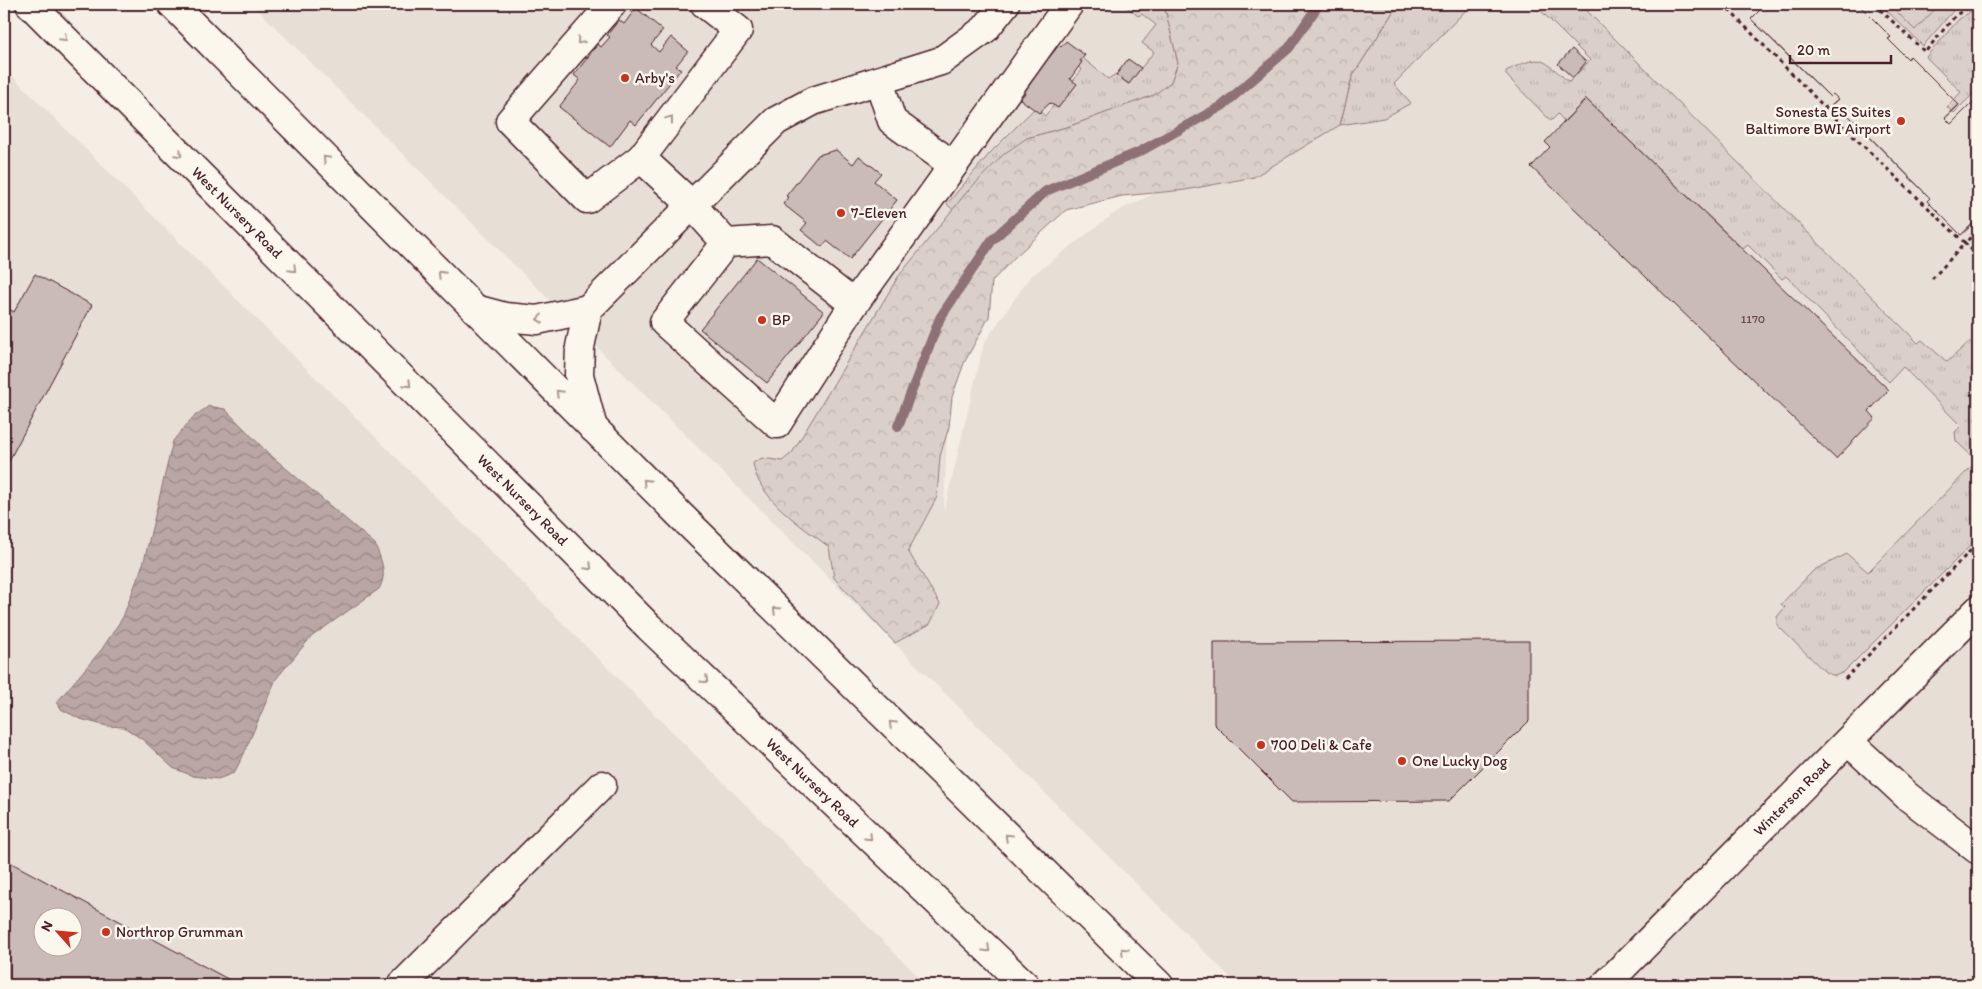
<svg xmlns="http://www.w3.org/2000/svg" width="1982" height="989" font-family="Itim,sans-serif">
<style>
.built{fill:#e7dfd6;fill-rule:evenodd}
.grass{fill:url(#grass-tufts);stroke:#92787a}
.forest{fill:url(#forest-crowns);stroke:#92787a}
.garden{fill:#dbd0c9;stroke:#92787a}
.water{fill:url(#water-waves);stroke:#8d7174}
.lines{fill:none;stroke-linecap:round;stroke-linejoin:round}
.stream{stroke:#8d7174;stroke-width:10}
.building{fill:#cabbb6;stroke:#4a1f2b;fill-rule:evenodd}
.minor-casing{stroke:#4a1f2b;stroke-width:31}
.major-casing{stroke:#4a1f2b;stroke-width:31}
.path{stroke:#4a1f2b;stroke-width:3;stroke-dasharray:4 4;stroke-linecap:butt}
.minor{stroke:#fbf7ec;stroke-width:28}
.major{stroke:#fbf7ec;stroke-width:28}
.oneway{stroke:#ab9695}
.poi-dot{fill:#c8321e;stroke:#fbf7ec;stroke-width:2}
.labels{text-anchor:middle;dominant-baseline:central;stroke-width:5;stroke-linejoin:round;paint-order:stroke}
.number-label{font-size:12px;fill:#6a464e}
.poi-label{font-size:15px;fill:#4a1f2b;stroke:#fbf7ec;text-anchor:start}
.street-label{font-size:15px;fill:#4a1f2b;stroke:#fbf7ec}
</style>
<defs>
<pattern id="grass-tufts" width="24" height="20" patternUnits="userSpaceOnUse" patternTransform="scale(1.25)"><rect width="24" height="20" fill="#dbd0c9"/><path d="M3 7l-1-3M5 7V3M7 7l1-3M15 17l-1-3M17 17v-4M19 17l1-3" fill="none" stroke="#bdb2ad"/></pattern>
<pattern id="forest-crowns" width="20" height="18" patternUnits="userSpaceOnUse" patternTransform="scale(1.25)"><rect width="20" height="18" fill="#dbd0c9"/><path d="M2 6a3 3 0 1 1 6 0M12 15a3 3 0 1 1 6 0" fill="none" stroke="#bdb2ad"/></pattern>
<pattern id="water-waves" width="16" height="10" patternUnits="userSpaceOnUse" patternTransform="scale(1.25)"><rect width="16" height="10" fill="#baa7a5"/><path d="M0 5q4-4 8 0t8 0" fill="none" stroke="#998787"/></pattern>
</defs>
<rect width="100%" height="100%" fill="#f4eee4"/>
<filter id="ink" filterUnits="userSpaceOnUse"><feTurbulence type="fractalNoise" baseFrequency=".02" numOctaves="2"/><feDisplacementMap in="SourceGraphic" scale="10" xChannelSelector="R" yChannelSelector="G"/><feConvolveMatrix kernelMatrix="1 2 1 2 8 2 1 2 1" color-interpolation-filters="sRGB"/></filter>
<g filter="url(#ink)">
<!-- built -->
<path class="built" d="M252,4H1269L955,237L944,512L984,343L1030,277L1116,212L1197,173L1340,4H1978V985H1238Z
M4,68L927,985H4ZM42,916H72V946H42Z"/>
<!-- grass -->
<path class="grass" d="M1123,4H1164L1178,63L1171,82L1155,95L1070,126L1027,138L966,193L953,210L947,204L990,153L1035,108L1045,116L1082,70L1077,66L1084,59L1108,79L1116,74L1128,84L1154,52L1142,43L1156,25L1142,14L1138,16Z
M1398,4H1472L1394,84L1411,103L1384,118L1340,125L1352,77Z
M1534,4H1580L1918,343L1922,340L1947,362L1969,342L1978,350V538L1844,672L1835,676L1825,672L1777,625V617L1785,607L1781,604L1814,570L1847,554L1868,572L1977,461L1956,441L1955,432L1961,426L1903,367L1889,382L1786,276L1782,279L1748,245L1743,249L1586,99L1564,121L1558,114L1551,121L1506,75V71C1544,53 1540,58 1569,82L1590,60Z
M1880,4H1948L1953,11L1923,46Z
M1978,7V89L1954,113L1947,107L1961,92L1926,57L1959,19Z"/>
<!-- forest -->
<path class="forest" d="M1164,4H1398L1352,77L1340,125L1254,177L1185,190L1122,196L1066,210L1015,257L992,281L989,317L964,363L952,397L949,427L940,456L937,497L908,551L940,604L930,624L895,643L834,578L829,547C803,527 757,498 753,463L762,458L782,461L792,453L898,277L966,193L1005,153L1027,138L1070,126L1154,95L1171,82L1178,63Z"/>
<!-- garden -->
<path class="garden" d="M1889,4H1940L1915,30Z"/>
<!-- water -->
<path class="water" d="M209,406L225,409L268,453L375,544C381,560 388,573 379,589L311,637L276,679L242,758L234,773L218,779L193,776L173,768L143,740L124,727L107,726L80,719L61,709L57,702L102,649L123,617L144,561L173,441L193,417Z"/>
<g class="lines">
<!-- stream -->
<path class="stream" d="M898,426L940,318L992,240L1046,191L1139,152L1222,106L1289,48L1319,4"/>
</g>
<!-- building -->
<path class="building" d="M1766,4H1858L1891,37L1888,39L1908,59L1910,56L1959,105L1945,118L1951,124L1978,97V219L1961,235L1927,201L1930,198L1846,113L1843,116L1831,105L1838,99L1833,94L1830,97L1751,19Z
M1766,4H1858L1891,37L1888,39L1908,59L1910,56L1959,105L1945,118L1951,124L1978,97V219L1961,235L1927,201L1930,198L1846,113L1843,116L1831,105L1838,99L1833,94L1830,97L1751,19Z
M636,8L663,30L651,45L659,52L671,37L688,51L676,66L681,69L636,125L630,120L610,147L559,107L580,80L574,75L598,44L601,47L610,37L607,35L619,20L624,24Z
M1066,41L1085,55L1080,61L1082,62L1070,79L1077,84L1058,108L1050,103L1039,113L1020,99L1026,92L1023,90L1059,45L1061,47Z
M1572,49L1586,62L1573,78L1558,64Z
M1128,59L1141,68L1129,84L1116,75Z
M1586,99L1889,390L1869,411L1875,418L1836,459L1531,167L1550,147L1545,142Z
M836,150L853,164L859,156L881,173L874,181L897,200L850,259L827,241L822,247L801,230L807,223L783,204L788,197L786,196L818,155Z
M757,258L824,312L767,383L700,329Z
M35,274L92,305L4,470V302L9,304L7,308L14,312Z
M1529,641V721L1449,801L1292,802L1214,724V642Z
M4,859L82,901L239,985H4ZM42,916H72V946H42Z"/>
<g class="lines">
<defs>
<g id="minor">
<path d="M612,4L510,121L587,199L641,158L692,205L726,243L664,322L777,424L854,304L1069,4"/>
<path d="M879,81L892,121L953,165"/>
<path d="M641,158L738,30L705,4"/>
<path d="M726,243L772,240L854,304"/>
<path d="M475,309L505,317L537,320L588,309L776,121L813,101L941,61L985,29L1005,4"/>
<path d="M588,309L580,347L579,375L593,428"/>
<path d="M1848,741L1907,796L1978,850"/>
<path d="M402,985L602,785"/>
<path id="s1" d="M1605,985L1978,610"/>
</g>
<g id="major">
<path id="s2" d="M30,4L649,627L1025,985"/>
<path d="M172,4L681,516L1159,985"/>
</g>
</defs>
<!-- minor casing -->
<use href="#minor" class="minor-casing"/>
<!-- major casing -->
<use href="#major" class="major-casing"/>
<!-- path -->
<path class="path" d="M1723,4L1851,134L1965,243L1978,230
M1874,4L1925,52L1956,15L1973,4
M1932,279L1965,243L1978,256
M1845,679L1978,543"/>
<!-- minor -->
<use href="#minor" class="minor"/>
<!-- major -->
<use href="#major" class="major"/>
</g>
<!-- one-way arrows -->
<defs><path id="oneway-chevron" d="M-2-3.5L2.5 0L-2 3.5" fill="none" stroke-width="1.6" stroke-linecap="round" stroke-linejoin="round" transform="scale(1.25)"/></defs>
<g class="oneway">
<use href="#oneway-chevron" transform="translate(64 38) rotate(45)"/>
<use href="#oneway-chevron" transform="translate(580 41) rotate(131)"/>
<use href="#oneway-chevron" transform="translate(670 119) rotate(-53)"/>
<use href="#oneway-chevron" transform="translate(179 154) rotate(45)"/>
<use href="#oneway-chevron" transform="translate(326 159) rotate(-135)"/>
<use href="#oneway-chevron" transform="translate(293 269) rotate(45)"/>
<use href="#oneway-chevron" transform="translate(441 274) rotate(-135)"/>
<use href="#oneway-chevron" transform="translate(540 319) rotate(173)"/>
<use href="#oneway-chevron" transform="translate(408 384) rotate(45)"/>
<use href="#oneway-chevron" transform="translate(559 393) rotate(-135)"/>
<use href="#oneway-chevron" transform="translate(646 482) rotate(-135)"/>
<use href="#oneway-chevron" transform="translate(589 567) rotate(45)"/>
<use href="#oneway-chevron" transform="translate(776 610) rotate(-136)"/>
<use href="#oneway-chevron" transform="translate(705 680) rotate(44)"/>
<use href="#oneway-chevron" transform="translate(892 724) rotate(-136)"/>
<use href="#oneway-chevron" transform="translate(869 837) rotate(44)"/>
<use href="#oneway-chevron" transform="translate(1008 837) rotate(-136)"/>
<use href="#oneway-chevron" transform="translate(987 949) rotate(44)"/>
<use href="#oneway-chevron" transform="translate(1124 951) rotate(-136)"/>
</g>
</g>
<!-- markers -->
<g class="poi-dot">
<circle cx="625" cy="78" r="5"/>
<circle cx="1901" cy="121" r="5"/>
<circle cx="841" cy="213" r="5"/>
<circle cx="762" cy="320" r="5"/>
<circle cx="1261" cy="745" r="5"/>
<circle cx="1402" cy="761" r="5"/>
<circle cx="106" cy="932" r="5"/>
</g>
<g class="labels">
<!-- number labels -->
<g class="number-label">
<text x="1753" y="319">1170</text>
</g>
<!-- poi labels -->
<g class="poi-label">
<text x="635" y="78">Arby's</text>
<text x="1891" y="112" text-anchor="end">Sonesta ES Suites<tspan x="1891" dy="17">Baltimore BWI Airport</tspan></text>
<text x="851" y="213">7-Eleven</text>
<text x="772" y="320">BP</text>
<text x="1271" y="745">700 Deli &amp; Cafe</text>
<text x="1412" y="761">One Lucky Dog</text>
<text x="116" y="932">Northrop Grumman</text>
</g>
<!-- street labels -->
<g class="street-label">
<text stroke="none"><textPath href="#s2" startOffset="294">West Nursery Road</textPath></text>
<text stroke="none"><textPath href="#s2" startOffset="699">West Nursery Road</textPath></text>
<text stroke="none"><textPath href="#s2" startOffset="1104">West Nursery Road</textPath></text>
<text stroke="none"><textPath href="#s1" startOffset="265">Winterson Road</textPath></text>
</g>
</g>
<!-- margin -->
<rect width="1982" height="989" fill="none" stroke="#fbf7ec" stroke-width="20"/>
<rect x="10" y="10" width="1962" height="969" fill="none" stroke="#4a1f2b" stroke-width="2" filter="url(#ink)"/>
<!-- north arrow -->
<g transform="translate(58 932) rotate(297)"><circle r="24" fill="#fbf7ec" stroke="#b4a19f"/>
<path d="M0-4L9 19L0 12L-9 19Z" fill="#c8321e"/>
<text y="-8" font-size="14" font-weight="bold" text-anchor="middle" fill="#4a1f2b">N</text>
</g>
<!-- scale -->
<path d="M1790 55v8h101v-8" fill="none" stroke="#4a1f2b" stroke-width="2.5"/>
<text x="1797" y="55" font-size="15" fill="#4a1f2b" stroke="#fbf7ec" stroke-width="4" paint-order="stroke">20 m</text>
</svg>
